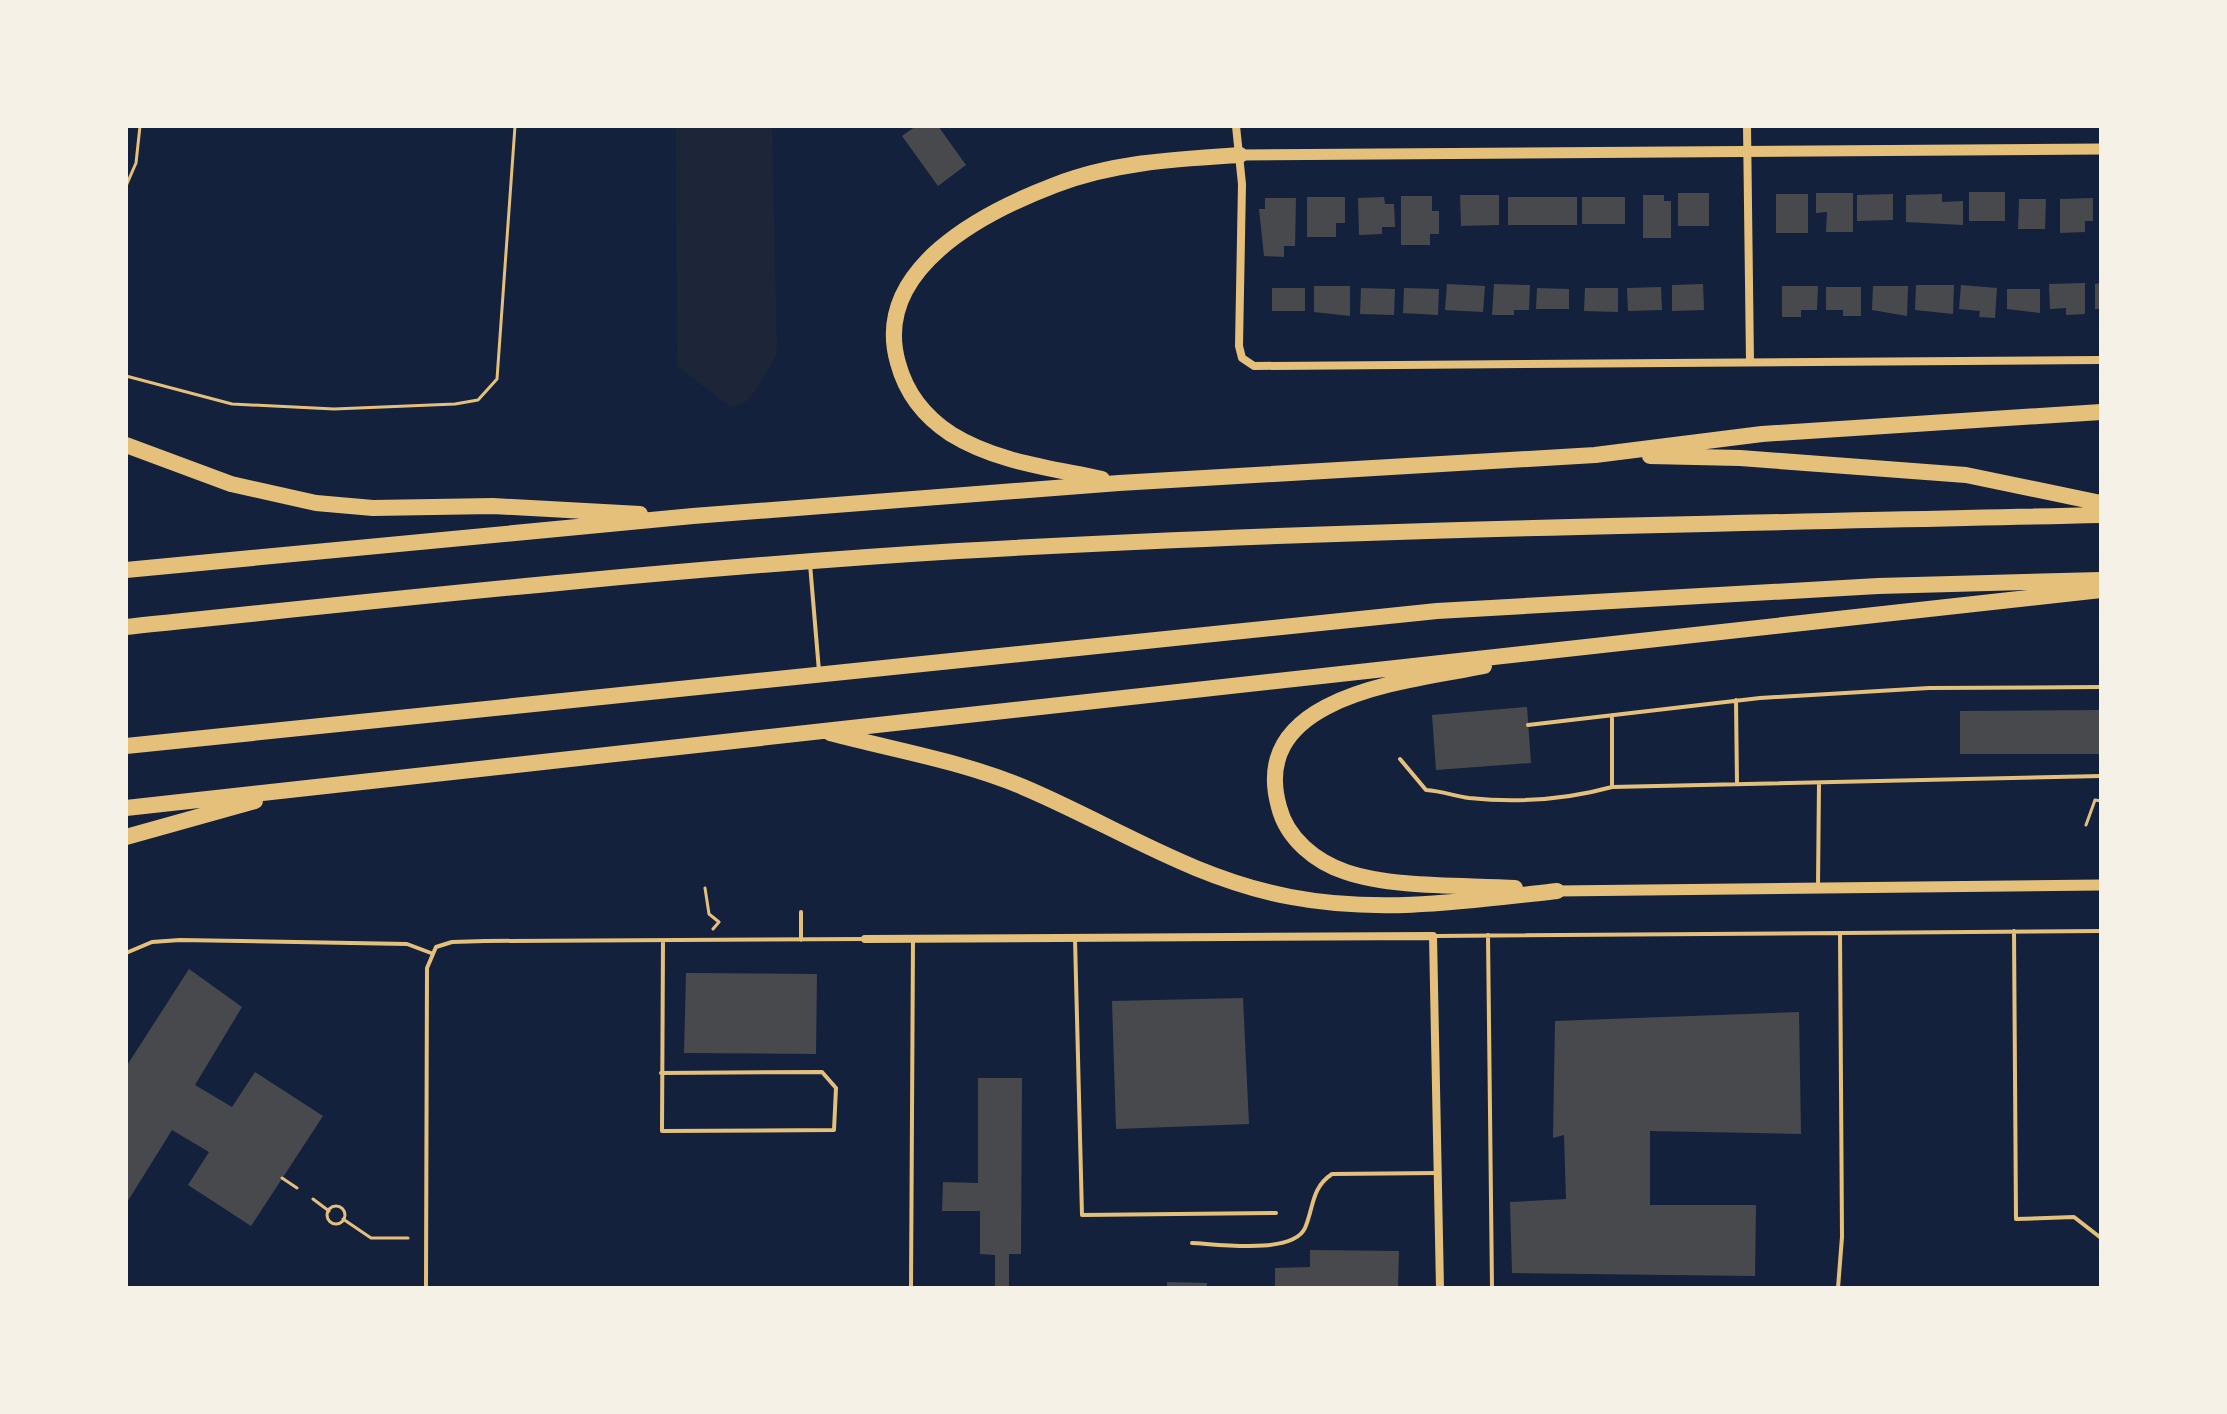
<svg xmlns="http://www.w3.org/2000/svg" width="2227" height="1414" font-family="'Fira Sans Condensed',sans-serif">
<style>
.green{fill:#1d2539}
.building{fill:#48494c}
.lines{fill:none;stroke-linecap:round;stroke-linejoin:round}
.path{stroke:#e5c07b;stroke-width:3}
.service{stroke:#e5c07b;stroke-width:4}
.minor{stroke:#e5c07b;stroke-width:8}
.tertiary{stroke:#e5c07b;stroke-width:11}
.motorway{stroke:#e5c07b;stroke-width:16}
</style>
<rect width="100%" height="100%" fill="#14213d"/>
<!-- green -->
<path class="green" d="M676,126H772L777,354L756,390L745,402L731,407L677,366Z"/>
<!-- building -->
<path class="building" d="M916,126H938L966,165L938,186L902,136Z
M1969,192H2005V221H1969Z
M1678,193H1709V226H1678Z
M1816,193H1853V232H1826L1827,212L1816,213Z
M1776,194H1808V233H1776Z
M1893,194V220L1857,221V195Z
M1942,194V202L1963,201V225L1906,222V195Z
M1460,195H1499V225L1461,226Z
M1643,195H1664V201H1671V238H1643Z
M1401,196H1432V211H1439V234H1430V245H1401Z
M1307,197H1345V223H1336V237H1307Z
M1384,197L1385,204H1394L1395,227H1382V234L1359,235L1358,198Z
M1508,197H1577V225H1508Z
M1582,197H1625V224H1582Z
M1265,198H1296L1295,246H1284V257L1264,256L1259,209H1265Z
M2093,198V221H2085V232L2060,233V199Z
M2019,199H2046L2045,229H2018Z
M2085,283V314L2066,315V308L2050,309L2049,284Z
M2101,283V309H2095V284Z
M1447,284L1485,286L1483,312L1445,310Z
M1494,284L1530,285L1529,310H1514V315H1492Z
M1703,284L1704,310L1672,311V285Z
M1916,285H1954L1953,314L1915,310Z
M1961,285L1997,288L1995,318L1979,317L1980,311L1959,309Z
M1314,286H1350V316L1314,312Z
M1782,286H1818L1817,310H1801V317H1782Z
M1873,286H1908L1907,316L1872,310Z
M1661,287L1662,310L1628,311L1627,288Z
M1826,287H1861V316H1843V310H1826Z
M1272,288H1305V311H1272Z
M1361,288L1395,289L1394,315L1360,314Z
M1404,288L1439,289L1438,315L1403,313Z
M1537,288L1569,289V309H1536Z
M1585,288H1618V312L1584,311Z
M2007,289H2040V313L2007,309Z
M1527,707L1531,763L1436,770L1432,715Z
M2101,710V754H1960V711Z
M189,969L242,1007L195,1085L232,1107L255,1072L323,1116L251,1226L188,1185L209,1152L172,1130L126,1204V1067Z
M686,973L817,974L816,1054L684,1053Z
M1243,998L1249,1124L1116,1129L1112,1001Z
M1799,1012L1801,1134L1650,1131V1205H1756L1755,1276L1512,1273L1510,1202L1566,1199L1564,1135L1553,1138L1555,1021Z
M978,1078H1022L1021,1254H1009V1288H995V1255L980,1254V1211H942L943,1182L978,1183Z
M1310,1250L1399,1251L1398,1288H1275V1268L1310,1267Z
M1167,1282L1207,1283V1288H1167Z"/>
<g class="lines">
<!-- path -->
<path class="path" d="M126,186L136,163L140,126
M126,376L232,404L334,409L455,404L478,400L497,379L515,126
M2086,825L2095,800L2101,801
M705,888L709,914L719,922L713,929
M282,1178L297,1188
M313,1199L329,1211
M327 1215a9 9 0 1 1 18 0a9 9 0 1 1-18 0Z
M343,1219L371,1238H408"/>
<!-- service -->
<path class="service" d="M810,564L819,671
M1736,700L1737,784
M1528,725L1760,698L1929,688L2101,687
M1400,759L1426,790C1442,791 1454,796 1469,798C1518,803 1565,800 1612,787L2101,776
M1612,787V715
M1818,886L1819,783
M2014,931L2016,1219L2074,1217L2101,1238
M1488,935L1492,1288
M1435,936L2101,931
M1075,939L1082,1215L1276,1213
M801,940V912
M126,953L152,942L180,940L407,944L431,953
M661,1073L822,1072L836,1088L834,1130L662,1131L663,941
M1192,1243C1216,1244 1293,1255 1305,1228C1314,1207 1311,1188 1332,1174L1437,1173
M426,1288L427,968L436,947L452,942L485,941L865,939
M911,1288L913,941
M1838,1288L1842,1237L1840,933"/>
<!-- minor -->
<path class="minor" d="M1236,126L1242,184L1239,346L1242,358L1254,366L2101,360
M1747,126L1750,362
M865,939L1433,936L1440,1288"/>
<!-- tertiary -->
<path class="tertiary" d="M1240,155L2101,149
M1557,891L2101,885"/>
<!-- motorway -->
<path class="motorway" d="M126,445L231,484L316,503L373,508L493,506L640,514
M1650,456L1740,458L1966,475L2101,503
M1102,479C1051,468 996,462 951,434C925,417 906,393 898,363C871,269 984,212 1055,185C1114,162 1178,159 1240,155
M126,570L693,516L1119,483L1595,455L1762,434L2101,412
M126,627C403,598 680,568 958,551C1338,529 1720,524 2101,515
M1484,666C1412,681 1247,693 1279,807C1287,839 1316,862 1346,872C1392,888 1465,885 1515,888
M830,733C894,750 961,761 1023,787C1113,825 1193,879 1291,897C1379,914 1468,901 1557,891
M126,746L1437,611L1878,586L2101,580
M126,808L2101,590
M126,837L255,801"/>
</g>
<!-- border -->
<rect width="2227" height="1414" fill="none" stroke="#f6f1e7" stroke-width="256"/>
</svg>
